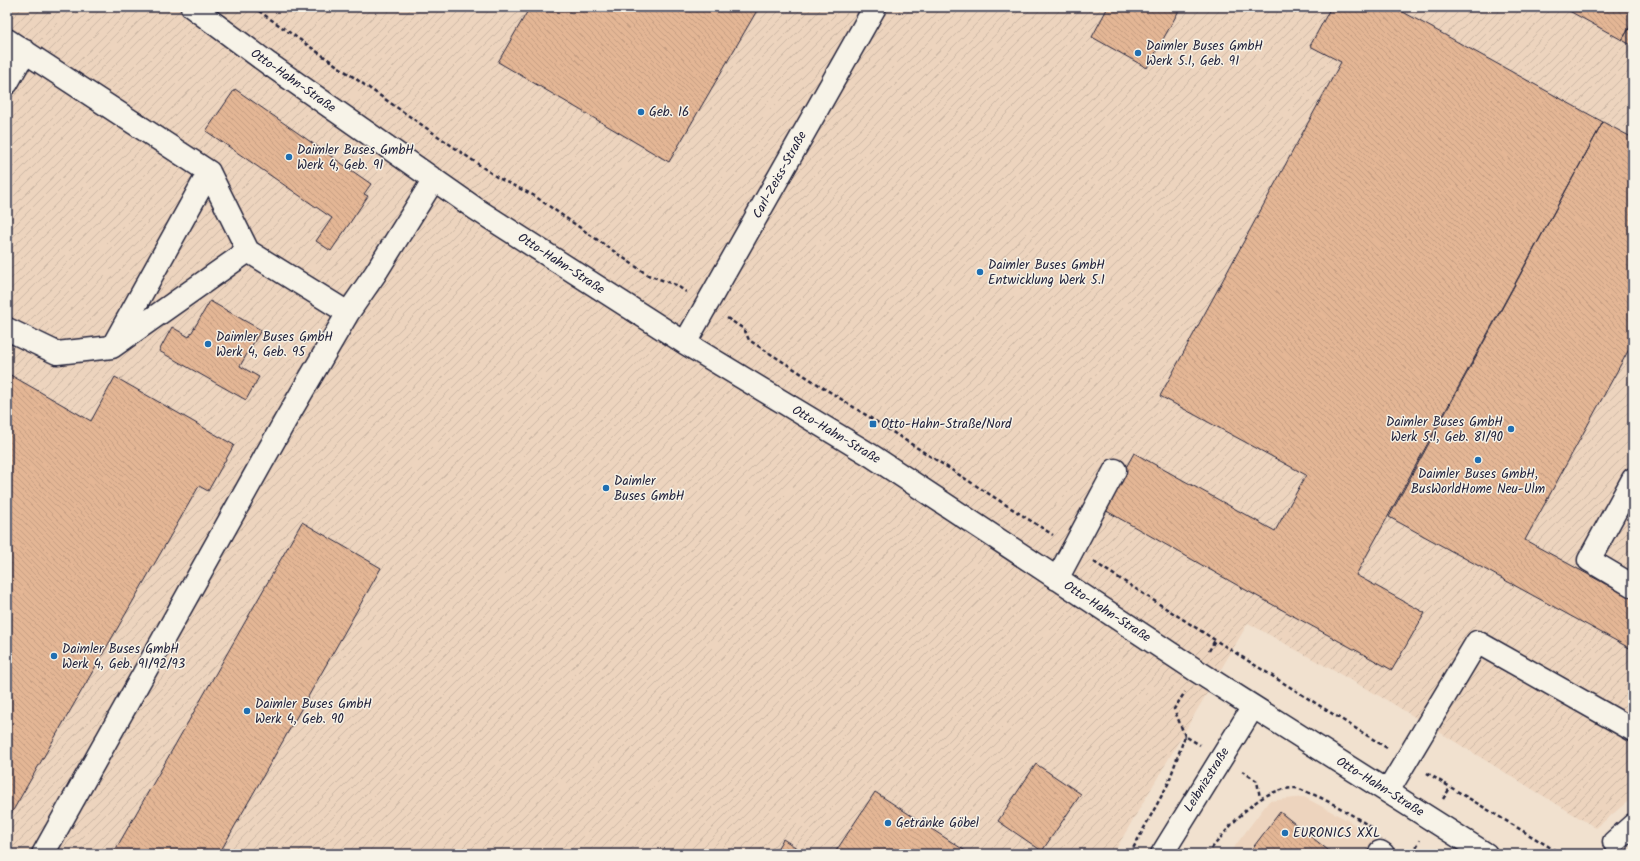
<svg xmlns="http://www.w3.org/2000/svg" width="1640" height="861" font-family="Kalam,sans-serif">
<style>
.built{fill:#edd4be}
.industrial{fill:url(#industrial-furrows)}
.building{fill:url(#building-back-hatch);stroke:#22223b}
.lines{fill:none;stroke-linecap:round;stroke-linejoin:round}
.minor-casing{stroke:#22223b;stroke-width:25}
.path{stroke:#22223b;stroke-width:2.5;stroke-dasharray:4 3;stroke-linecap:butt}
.minor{stroke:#f7f3e8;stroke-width:22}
.poi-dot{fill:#1f6fb2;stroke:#f7f3e8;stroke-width:1.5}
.labels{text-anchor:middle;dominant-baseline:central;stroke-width:3;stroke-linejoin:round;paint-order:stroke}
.poi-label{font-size:13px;fill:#22223b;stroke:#f7f3e8;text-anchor:start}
.street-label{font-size:13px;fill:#22223b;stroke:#f7f3e8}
</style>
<defs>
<pattern id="industrial-furrows" width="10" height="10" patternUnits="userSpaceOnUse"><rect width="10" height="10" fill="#edd4be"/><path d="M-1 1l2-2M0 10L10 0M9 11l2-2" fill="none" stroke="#cbb6a4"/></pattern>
<pattern id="building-back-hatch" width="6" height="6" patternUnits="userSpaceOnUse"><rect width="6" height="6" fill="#e4b695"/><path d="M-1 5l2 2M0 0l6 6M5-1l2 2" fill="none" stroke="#c39c81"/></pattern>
</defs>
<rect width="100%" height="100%" fill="#f1e1cf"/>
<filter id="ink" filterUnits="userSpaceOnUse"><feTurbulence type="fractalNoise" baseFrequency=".025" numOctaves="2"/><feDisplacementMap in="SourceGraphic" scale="8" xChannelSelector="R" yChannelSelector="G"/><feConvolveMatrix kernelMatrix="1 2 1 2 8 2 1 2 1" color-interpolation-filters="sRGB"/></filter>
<g filter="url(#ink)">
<!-- built -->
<path class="built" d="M1304,797L1349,821L1396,854H1229L1269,801Z"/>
<!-- industrial -->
<path class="industrial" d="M7,7H1633V797L1596,828L1390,702L1248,623L1113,854H7Z"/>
<!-- building -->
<path class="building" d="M530,7H759L669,162L498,62Z
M1108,7H1181L1147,68L1092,37Z
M1331,7H1394L1603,122L1356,575L1425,613L1392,670L1244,589L1103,509L1134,453L1275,531L1306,475L1160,396L1341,62L1310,46Z
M1562,7H1633V22L1622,40Z
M1633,22V46L1622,40Z
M235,89L371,184L364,194L368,196L331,251L316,241L332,218L206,131Z
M1603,122L1633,138V342L1525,540L1633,599V650L1389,517Z
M210,301L261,330L240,366L259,377L246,400L159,351L172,327L189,337Z
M7,373L91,421L115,377L234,445L208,491L199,486L7,821Z
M302,522L381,568L219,854H113Z
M1036,764L1081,794L1042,851L998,821Z
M875,792L970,854H834Z
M1280,812L1333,854H1248Z
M783,839L806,854H774Z"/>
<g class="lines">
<defs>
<path id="minor" d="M192,7L269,64L476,209L685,343L872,456L1197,671L1486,854
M7,40L209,172L248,251L348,313
M7,83L25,51
M7,329L57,353L112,347L248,251
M115,342L209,172
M685,343L875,7
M1633,479L1589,560L1633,586
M1057,579L1115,470
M1388,791L1477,642L1633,730
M1614,842L1633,825
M1380,852L1383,854
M43,854L285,421L348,313L375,274L434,179
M1162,854L1253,707"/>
</defs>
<!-- minor casing -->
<use href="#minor" class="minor-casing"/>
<!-- path -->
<path class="path" d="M253,7L498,178L533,195L648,275L676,285L686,292
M727,318L744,329L749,340L1053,535
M1094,562L1215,640L1387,748
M1209,651L1215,640
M1185,736L1174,709L1185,692
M1242,771L1257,781L1260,798
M1427,773L1561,854
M1443,799L1450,788
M1407,849L1415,854
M1413,853L1420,840
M1130,854L1168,784L1185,736L1200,745
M1207,854C1230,827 1255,789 1295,788C1299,788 1303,791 1307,792C1331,801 1352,815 1374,829"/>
<!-- minor -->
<use href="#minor" class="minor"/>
</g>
</g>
<!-- markers -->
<g class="poi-dot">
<circle cx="1138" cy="53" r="4"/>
<circle cx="641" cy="112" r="4"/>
<circle cx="289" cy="157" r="4"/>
<circle cx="980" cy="272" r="4"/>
<circle cx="208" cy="344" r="4"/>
<rect x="869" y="420" width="8" height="8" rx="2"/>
<circle cx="1511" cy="429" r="4"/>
<circle cx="1478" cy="460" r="4"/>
<circle cx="606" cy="488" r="4"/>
<circle cx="54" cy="656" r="4"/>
<circle cx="247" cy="711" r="4"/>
<circle cx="888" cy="823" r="4"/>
<circle cx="1285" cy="833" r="4"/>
</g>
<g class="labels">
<!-- poi labels -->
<g class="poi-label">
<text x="1146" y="46">Daimler Buses GmbH<tspan x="1146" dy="15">Werk 5.1, Geb. 91</tspan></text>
<text x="649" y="112">Geb. 16</text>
<text x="297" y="150">Daimler Buses GmbH<tspan x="297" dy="15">Werk 4, Geb. 91</tspan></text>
<text x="988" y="265">Daimler Buses GmbH<tspan x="988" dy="15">Entwicklung Werk 5.1</tspan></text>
<text x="216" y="337">Daimler Buses GmbH<tspan x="216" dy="15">Werk 4, Geb. 95</tspan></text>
<text x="1503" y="422" text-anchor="end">Daimler Buses GmbH<tspan x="1503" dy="15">Werk 5.1, Geb. 81/90</tspan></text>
<text x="881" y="424">Otto-Hahn-Straße/Nord</text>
<text x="1478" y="474" text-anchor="middle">Daimler Buses GmbH,<tspan x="1478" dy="15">BusWorldHome Neu-Ulm</tspan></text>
<text x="614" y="481">Daimler<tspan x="614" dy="15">Buses GmbH</tspan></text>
<text x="62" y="649">Daimler Buses GmbH<tspan x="62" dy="15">Werk 4, Geb. 91/92/93</tspan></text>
<text x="255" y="704">Daimler Buses GmbH<tspan x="255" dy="15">Werk 4, Geb. 90</tspan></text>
<text x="896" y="823">Getränke Göbel</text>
<text x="1293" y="833">EURONICS XXL</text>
</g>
<!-- street labels -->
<g class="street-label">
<text transform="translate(293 81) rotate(35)">Otto-Hahn-Straße</text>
<text transform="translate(780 175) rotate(-61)">Carl-Zeiss-Straße</text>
<text transform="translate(561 264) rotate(33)">Otto-Hahn-Straße</text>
<text transform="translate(836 435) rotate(31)">Otto-Hahn-Straße</text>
<text transform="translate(1107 612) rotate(33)">Otto-Hahn-Straße</text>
<text transform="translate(1207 780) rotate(-58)">Leibnizstraße</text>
<text transform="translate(1380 787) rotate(32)">Otto-Hahn-Straße</text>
</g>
</g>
<!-- margin -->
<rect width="1640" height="861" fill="none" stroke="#f7f3e8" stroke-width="24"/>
<rect x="12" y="12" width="1616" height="837" fill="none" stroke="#22223b" stroke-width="1.5" filter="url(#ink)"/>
</svg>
